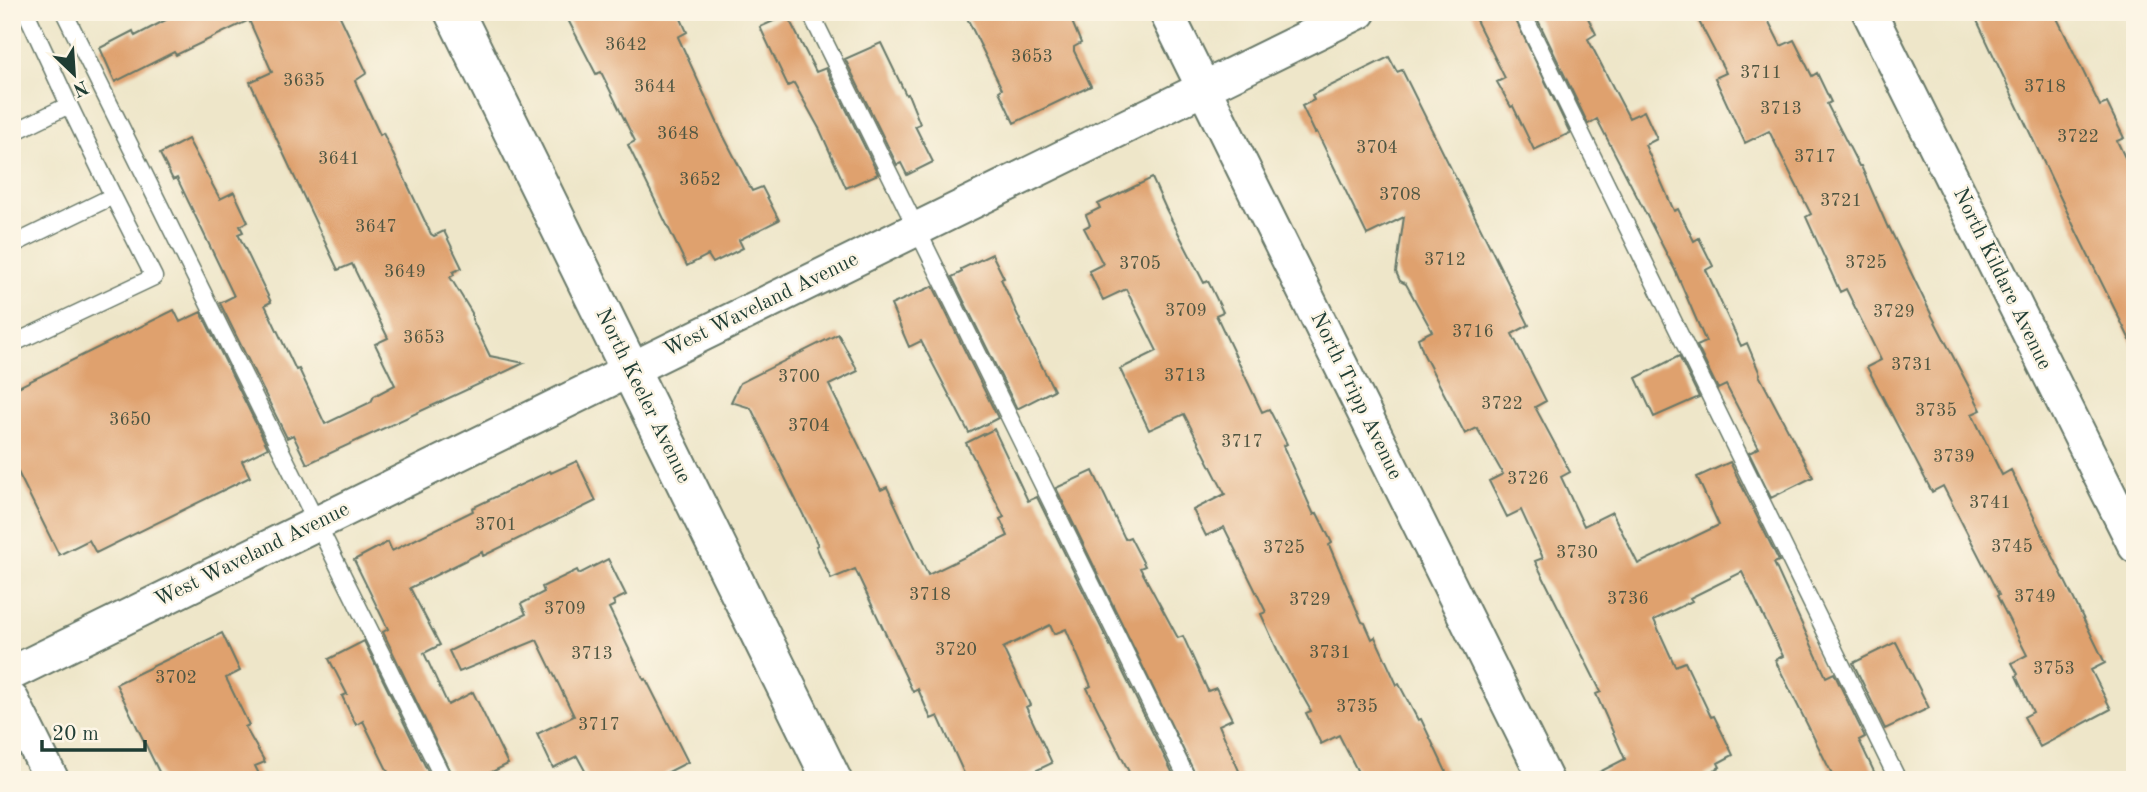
<svg xmlns="http://www.w3.org/2000/svg" width="2147" height="792" font-family="'Old Standard TT',serif">
<style>
.building{fill:#dfa16e}
.lines{fill:none;stroke-linecap:round;stroke-linejoin:round}
.service-casing{stroke:#677868;stroke-width:19}
.minor-casing{stroke:#677868;stroke-width:37}
.tertiary-casing{stroke:#677868;stroke-width:42}
.service{stroke:#fff;stroke-width:16}
.minor{stroke:#fff;stroke-width:33}
.tertiary{stroke:#fff;stroke-width:38}
.labels{text-anchor:middle;dominant-baseline:central;stroke-width:5;stroke-linejoin:round;paint-order:stroke}
.number-label{font-size:18px;fill:#4f5642}
.street-label{font-size:21px;fill:#1f3d34;stroke:#fcf5e5}
</style>
<rect width="100%" height="100%" fill="#fcf5e5"/>
<filter id="ink" filterUnits="userSpaceOnUse"><feTurbulence type="fractalNoise" baseFrequency=".0143" numOctaves="2"/><feDisplacementMap in="SourceGraphic" scale="14" xChannelSelector="R" yChannelSelector="G"/><feConvolveMatrix kernelMatrix="1 2 1 2 8 2 1 2 1" color-interpolation-filters="sRGB"/></filter>
<filter id="wash" filterUnits="userSpaceOnUse"><feTurbulence type="fractalNoise" baseFrequency=".00686" numOctaves="4" result="noise"/><feDisplacementMap in="SourceGraphic" scale="28" xChannelSelector="R" yChannelSelector="G"/><feGaussianBlur stdDeviation="1.57" result="paint"/><feColorMatrix in="noise" values="0 0 0 0 0 0 0 0 0 0 0 0 0 0 0 0 0 1.4 0 .05"/><feComposite in="paint" operator="in"/></filter>
<g filter="url(#wash)">
<rect width="100%" height="100%" fill="#eee6c9"/>
<g id="blocks">
<!-- building -->
<path class="building" d="M181,12H338L367,73L355,81L380,135L383,133L431,234L434,236L444,231L462,268L453,272L454,275L450,277L472,313V319L490,356L524,363L307,464L293,435L287,438L220,303L234,296L177,178L173,180L160,154L188,139L220,199L234,192L248,222L240,226L243,232L238,234L271,302L265,305L296,370L299,369L325,424L371,402L374,396L395,385L375,344L388,338L352,264L338,270L250,82L272,72L249,20L176,55L174,52L115,82L100,48L133,31L135,36Z
M564,12H678L687,32L678,37L722,133L752,191L762,187L779,220L739,240L743,248L713,263L708,255L687,266L628,145L635,141L601,72L596,74Z
M964,12H1068L1081,43L1074,47V51L1091,86L1014,123L999,91L1002,89Z
M1472,12H1512L1570,133L1534,150L1513,106L1511,107L1497,82L1505,78Z
M1534,12H1585L1596,34L1588,39L1629,118L1644,111L1657,139L1645,145L1674,211L1678,209L1694,241L1699,238L1713,266L1706,270L1741,346L1747,343L1760,374L1759,375L1813,477L1771,498L1749,453L1759,448L1726,385L1718,389L1697,346L1706,342L1675,270L1597,119L1588,124Z
M1694,12H1764L1781,46L1794,40L1812,76L1817,73L1831,102L1827,104L1859,166H1861L1888,228L1889,227L1932,316L1981,410L1972,414L2002,475L2011,470L2105,663L2091,670L2111,709L2040,747L2024,717L2033,712L2016,676L2018,674L2012,663L2027,655L1997,596L1999,595L1943,486L1932,492L1867,367L1881,360L1846,289L1840,292L1806,217L1811,214L1769,131L1745,143L1715,78L1726,73Z
M1973,12H2054L2100,106L2107,103L2124,138L2117,141L2135,178V350L2078,235Z
M787,15L816,72L826,68L878,174L846,188L820,130L794,83L788,86L760,27Z
M881,43L906,95L908,94L920,124L915,126L933,162L907,175L901,163L897,165L845,59Z
M1389,57L1397,72L1402,70L1529,325L1512,334L1546,401L1535,407L1570,472L1561,477L1584,526L1612,512L1638,564L1719,525L1697,477L1730,462L1779,561L1774,563L1826,677L1834,673L1865,737L1859,740L1878,780H1835L1775,660L1783,656L1742,572L1690,598L1692,601L1654,620L1675,666L1685,662L1711,717L1714,716L1733,755L1718,763L1720,767L1695,780H1584L1625,759L1596,694L1601,692L1535,561L1543,558L1521,510L1507,517L1489,481L1503,474L1477,428L1465,434L1424,355L1418,338L1432,331L1406,284L1400,281L1396,272L1404,217L1367,235L1317,132L1315,133L1302,106L1314,100L1312,95Z
M1152,178L1166,209L1204,283L1208,281L1223,312L1216,315L1262,412L1269,409L1287,444L1283,446L1314,515L1317,513L1332,543L1329,545L1362,622L1365,623L1372,639L1375,637L1397,685L1399,684L1418,720L1421,719L1450,780H1362L1339,735L1321,744L1306,713L1311,711L1281,658L1261,614L1266,612L1224,527L1206,536L1193,510L1225,494L1184,414L1149,430L1120,369L1157,351L1126,289L1103,300L1089,271L1103,264L1084,228L1090,225L1086,215L1100,208L1098,204Z
M992,254L1004,278L1001,279L1020,320L1019,321L1054,390L1017,409L952,277L962,272L961,269Z
M933,286L998,418L969,433L921,341L909,347L891,305Z
M174,310L180,322L201,312L268,448L242,461L250,477L96,553L89,540L59,555L12,460V390Z
M838,334L858,371L829,385L881,490L887,487L928,575L1008,536L1000,519L1004,517L966,443L994,429L1028,501L1037,497L1176,780H1133L1087,688L1091,686L1066,629L1054,634L1050,625L1003,648L1030,705L1026,707L1052,763L1016,780H967L938,716L931,719L918,689L913,692L855,569L831,579L816,546L818,545L751,408L731,402L740,383Z
M1679,356L1699,397L1654,417L1636,378Z
M577,461L596,501L483,556L482,552L410,588L440,645L424,653L448,705L473,692L508,764L476,780H454L383,632L388,629L354,560L388,542L392,551L473,511L472,508L550,471L551,473Z
M1093,471L1125,539L1130,537L1145,566L1140,568L1178,638L1183,636L1208,691L1216,688L1232,719L1219,725L1243,780H1198L1056,488Z
M608,559L626,595L613,601L615,605L609,608L644,680L646,679L688,762L653,780H590L577,756L553,768L537,734L574,716L537,640L459,672L449,651L526,614L521,604L544,592L542,587L577,570L579,574Z
M222,633L240,671L226,678L249,725L245,727L265,762L255,766L262,780H163L116,684Z
M364,641L432,780H392L363,721L356,725L342,696L347,694L329,659Z
M1896,642L1929,708L1885,729L1853,663Z"/>
</g>
</g>
<g filter="url(#ink)">
<use href="#blocks" fill-opacity="0" stroke="#677868" stroke-width="2"/>
<g class="lines">
<defs>
<path id="service" d="M26,12L69,105
M64,12L444,780
M810,12L1188,780
M1522,12L1898,780
M12,133L69,105L113,196
M12,245L113,196L154,277L12,344"/>
<path id="minor" d="M1166,12L1546,780
M1869,12L2135,546
M12,673L1359,12
M12,700L52,780"/>
<path id="tertiary" d="M454,12L832,780"/>
</defs>
<!-- service casing -->
<use href="#service" class="service-casing"/>
<!-- minor casing -->
<use href="#minor" class="minor-casing"/>
<!-- tertiary casing -->
<use href="#tertiary" class="tertiary-casing"/>
<!-- service -->
<use href="#service" class="service"/>
<!-- minor -->
<use href="#minor" class="minor"/>
<!-- tertiary -->
<use href="#tertiary" class="tertiary"/>
</g>
</g>
<g class="labels">
<!-- number labels -->
<g class="number-label">
<text x="626" y="45">3642</text>
<text x="1032" y="57">3653</text>
<text x="1761" y="73">3711</text>
<text x="304" y="81">3635</text>
<text x="655" y="87">3644</text>
<text x="2045" y="87">3718</text>
<text x="1781" y="109">3713</text>
<text x="678" y="134">3648</text>
<text x="2078" y="137">3722</text>
<text x="1377" y="148">3704</text>
<text x="1815" y="157">3717</text>
<text x="339" y="159">3641</text>
<text x="700" y="180">3652</text>
<text x="1400" y="195">3708</text>
<text x="1841" y="201">3721</text>
<text x="376" y="227">3647</text>
<text x="1445" y="260">3712</text>
<text x="1866" y="263">3725</text>
<text x="1140" y="264">3705</text>
<text x="405" y="272">3649</text>
<text x="1186" y="311">3709</text>
<text x="1894" y="312">3729</text>
<text x="1473" y="332">3716</text>
<text x="424" y="338">3653</text>
<text x="1912" y="365">3731</text>
<text x="1185" y="376">3713</text>
<text x="799" y="377">3700</text>
<text x="1502" y="404">3722</text>
<text x="1936" y="411">3735</text>
<text x="130" y="420">3650</text>
<text x="809" y="426">3704</text>
<text x="1242" y="442">3717</text>
<text x="1954" y="457">3739</text>
<text x="1528" y="479">3726</text>
<text x="1990" y="503">3741</text>
<text x="496" y="525">3701</text>
<text x="2012" y="547">3745</text>
<text x="1284" y="548">3725</text>
<text x="1577" y="553">3730</text>
<text x="930" y="595">3718</text>
<text x="2035" y="597">3749</text>
<text x="1628" y="599">3736</text>
<text x="1310" y="600">3729</text>
<text x="565" y="609">3709</text>
<text x="956" y="650">3720</text>
<text x="1330" y="653">3731</text>
<text x="592" y="654">3713</text>
<text x="2054" y="669">3753</text>
<text x="176" y="678">3702</text>
<text x="1357" y="707">3735</text>
<text x="599" y="725">3717</text>
</g>
<!-- street labels -->
<g class="street-label">
<text transform="translate(2002 279) rotate(64)">North Kildare Avenue</text>
<text transform="translate(761 305) rotate(-26)">West Waveland Avenue</text>
<text transform="translate(643 396) rotate(64)">North Keeler Avenue</text>
<text transform="translate(1356 396) rotate(64)">North Tripp Avenue</text>
<text transform="translate(252 555) rotate(-26)">West Waveland Avenue</text>
</g>
</g>
<!-- margin -->
<rect width="2147" height="792" fill="none" stroke="#fcf5e5" stroke-width="42"/>
<!-- north arrow -->
<g transform="translate(74 74) rotate(155)" stroke="#fcf5e5" stroke-width="5" paint-order="stroke">
<path d="M0-5L12 26L0 18L-12 26Z" fill="#1f3d34"/>
<text y="-10" font-size="19" font-weight="bold" text-anchor="middle" fill="#1f3d34">N</text>
</g>
<!-- scale -->
<path d="M42 740v10h103v-10" fill="none" stroke="#1f3d34" stroke-width="3.5"/>
<text x="52" y="740" font-size="21" fill="#1f3d34" stroke="#fcf5e5" stroke-width="5" paint-order="stroke">20 m</text>
</svg>
